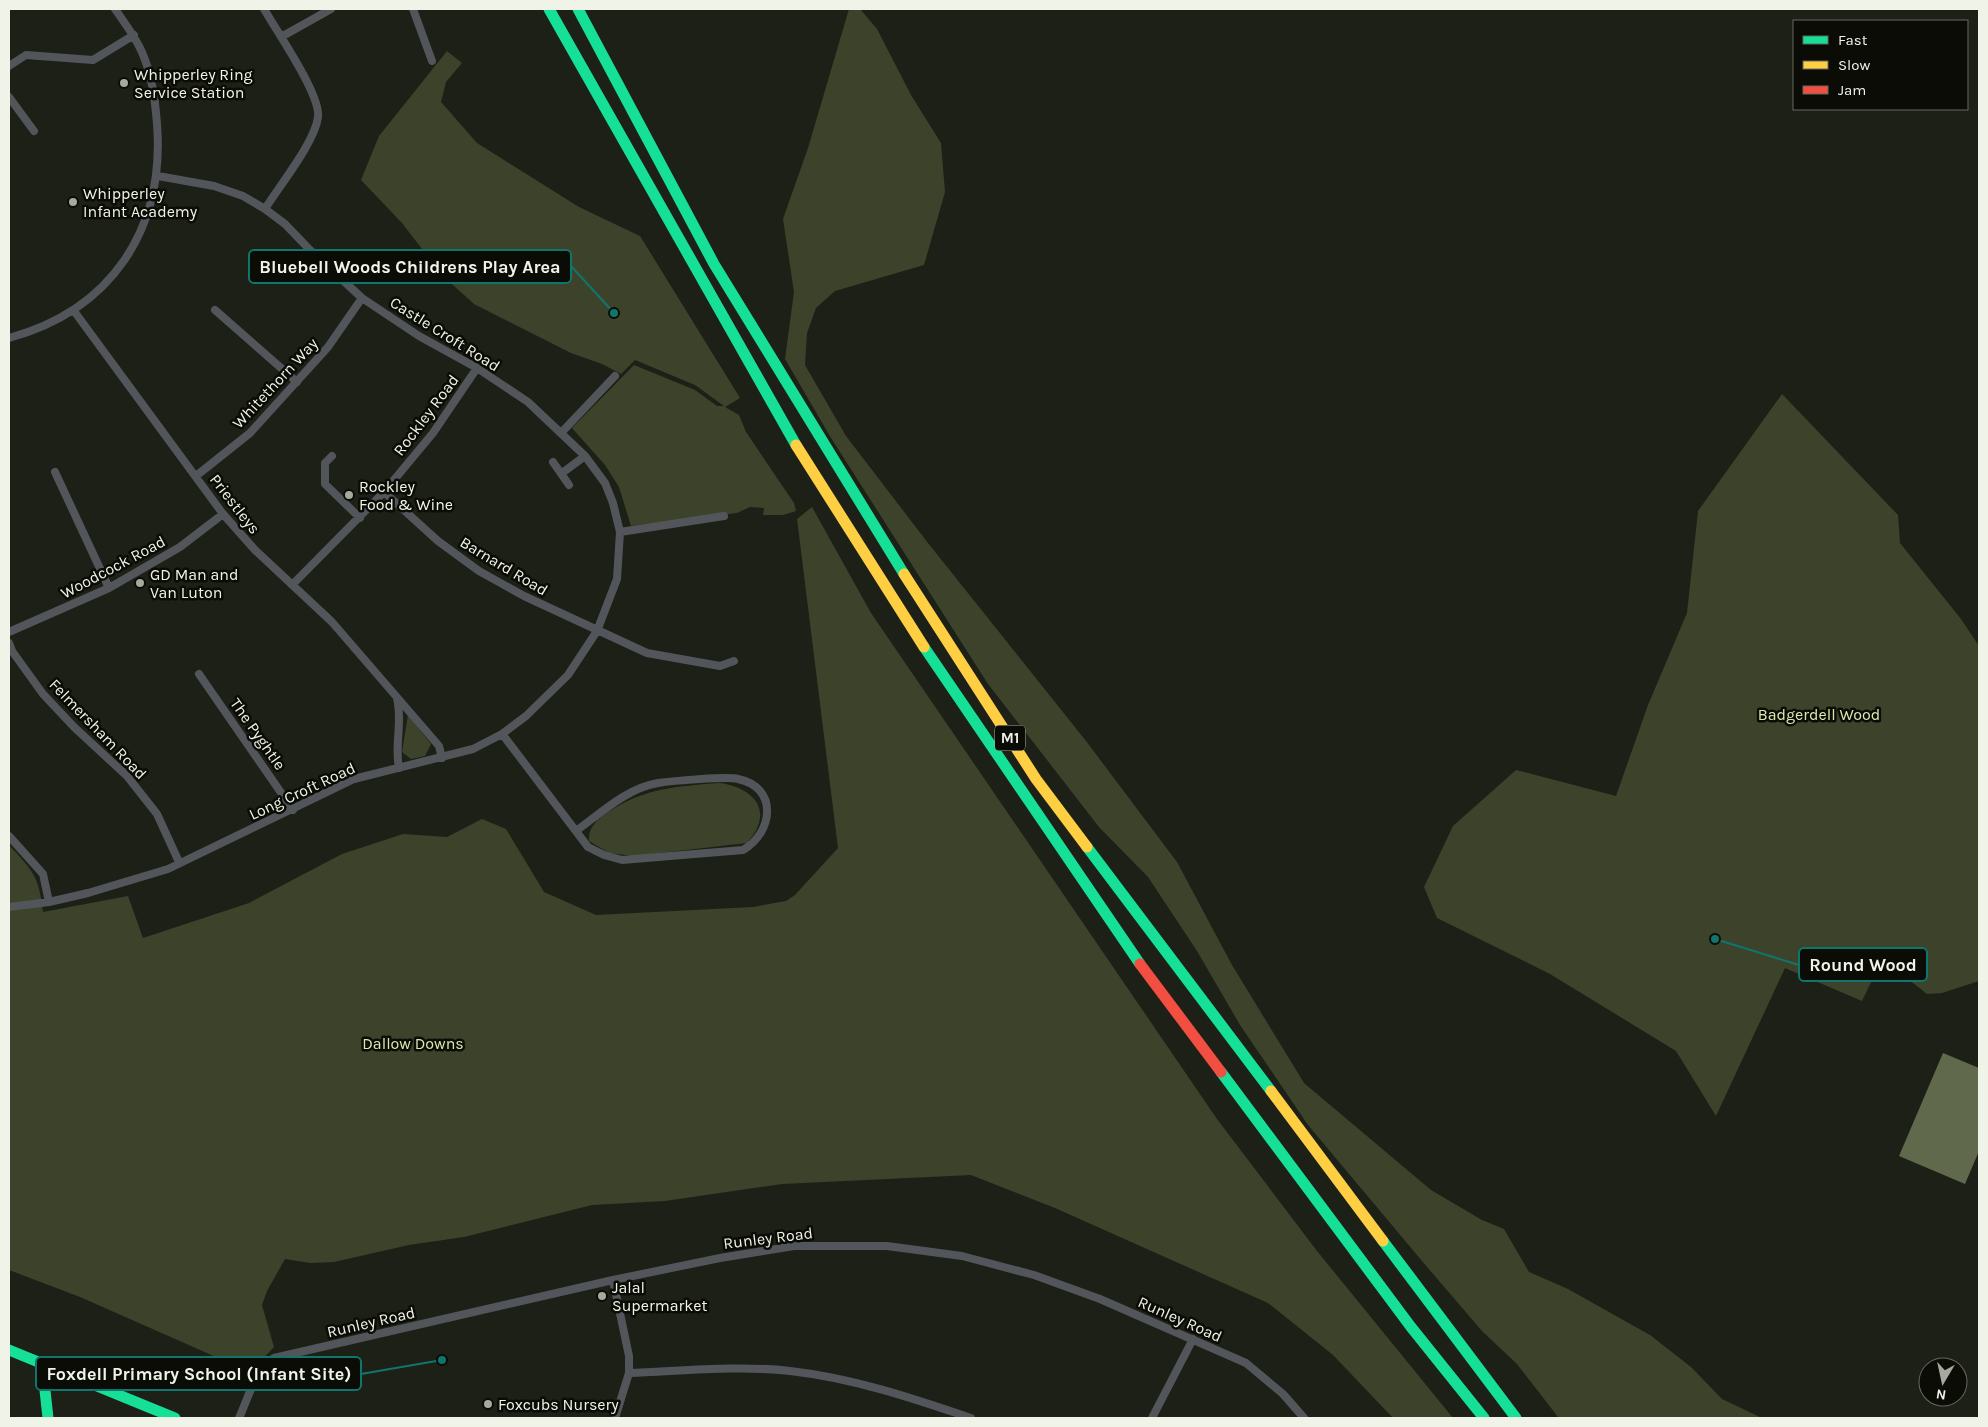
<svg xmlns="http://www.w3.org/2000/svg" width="1988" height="1427" font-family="Karla,sans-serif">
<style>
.green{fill:#3c432a}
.water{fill:#60694c}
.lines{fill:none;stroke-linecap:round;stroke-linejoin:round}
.street{stroke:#52565b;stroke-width:8}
.fast{stroke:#16e098;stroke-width:11}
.slow{stroke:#ffcf43;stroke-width:11}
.jam{stroke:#f24e42;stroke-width:11}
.poi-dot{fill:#a6aa9e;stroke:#0a0c05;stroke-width:2}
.labels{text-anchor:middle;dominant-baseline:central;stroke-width:5;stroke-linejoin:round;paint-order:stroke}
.shield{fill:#0a0c05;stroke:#abaea4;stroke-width:1}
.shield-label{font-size:15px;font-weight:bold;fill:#f0f4e8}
.poi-label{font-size:16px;fill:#f0f4e8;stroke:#0a0c05;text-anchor:start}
.street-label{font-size:16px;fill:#f0f4e8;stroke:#0a0c05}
.park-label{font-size:16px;fill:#d9eab1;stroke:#0a0c05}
.leader{fill:none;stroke:#0f766e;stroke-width:2}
.callout-dot{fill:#0f766e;stroke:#0a0c05;stroke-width:2}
.callout{fill:#0a0c05;stroke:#0f766e;stroke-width:2}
.callout-label{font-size:18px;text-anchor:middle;font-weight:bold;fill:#f0f4e8}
</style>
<rect width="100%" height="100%" fill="#1d2016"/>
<!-- green -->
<path class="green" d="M849,9H860L877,29L911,95L941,143L945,192L924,265L835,291L816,308L807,333L805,365L846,436L928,543L1086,741L1177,862L1232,965L1304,1083L1431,1190L1482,1220L1504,1229L1529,1272L1568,1289L1650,1335L1691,1367L1722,1399L1762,1418L1558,1417L1517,1364L1482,1331L1422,1261L1308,1125L1240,1025L1197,951L1148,877L1099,827L988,684L831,438L785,359L794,292L783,219L808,148Z
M447,51L462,63L446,82L441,102L477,143L579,207L640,236L740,398L725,407L739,415L746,432L794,503L796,511L783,515H763L764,508L750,507L737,513L631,526L619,487L605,465L572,428L634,365L695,390L717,406H724L695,385L635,360L621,374L602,364L571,353L474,304L443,276L402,223L361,180L379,136Z
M1782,394L1898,515L1900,543L1961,619L1979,646V981L1942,993L1927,994C1911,981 1898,970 1877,970L1862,1001L1785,968L1716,1116L1676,1051L1550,974L1437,918L1424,887L1453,826L1516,770L1616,796L1648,705L1687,613L1698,511Z
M812,507L871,613L1217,1119L1317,1251L1453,1418H1393L1333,1355L1268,1303L1055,1208L971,1175L782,1184L665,1201L592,1205L464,1237L409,1245L334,1262L310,1263L285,1259L267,1291L262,1305L274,1347L250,1372L80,1297L9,1270V845C33,871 39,876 43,912L128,896L143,938L249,903L342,854L403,834L447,837L482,819L506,829L544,892L596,915L753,907L786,901L795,895L838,848L797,519Z
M408,715L431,744L425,756L411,759L402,752Z
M720,783C741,786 768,799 758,826C756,832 751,838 747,843L633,856L609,853L589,841C588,826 598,819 610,811C644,788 680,786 720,783Z"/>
<!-- water -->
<path class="water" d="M1943,1053L1979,1068V1151L1965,1184L1899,1156Z"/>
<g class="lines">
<!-- street -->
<path class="street" d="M264,9C276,30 321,95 318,117C315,142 280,185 265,209
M413,9L432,61
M281,37L331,9
M9,66L26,55L93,60L134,35
M9,97L34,131
M215,310L297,382
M74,311L223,514L255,550L332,622L439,746L442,758
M9,338C111,310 165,230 157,124C155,99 152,74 141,50C134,35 124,22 115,9
M561,433L615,376
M332,456L325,463V484L360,518
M553,462L569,485
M55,472L109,588
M562,473L585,456
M196,476L250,433L328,347L362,298
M384,492L438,541L479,571L524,596L647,653L720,666L734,661
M620,532L724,516
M292,585L384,492L433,433L477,368
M9,632L109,588L180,547L223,514
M9,643L12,651L43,694L74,727L127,776L157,814L179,862
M199,674L293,810
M397,698C403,723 394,744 399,768
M502,734L506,739L588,847L604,855L622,860L743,850C774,832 778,787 738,779C728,776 671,781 658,783C627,788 601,813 576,831
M9,836L43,874L49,902
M9,907L49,902L88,893L168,869L354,779L473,749L502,734L526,716L568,675L597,631L617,579L620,532L613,503L605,483L585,456L528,402L477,368L419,336L362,298L310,250L285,224L265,209L243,196L214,186L158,176
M613,1280L629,1356V1373L615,1418
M629,1373C683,1371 737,1365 790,1371C853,1378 912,1398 971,1418
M239,1418C248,1399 255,1369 274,1358L613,1280L720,1258L794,1246H887L962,1256L1034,1275L1100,1299L1246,1363L1283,1394L1304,1418
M1152,1418L1193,1339"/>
<!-- fast -->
<path class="fast" d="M549,9L796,445
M578,9L714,264L904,574
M924,647L1140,964
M1087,847L1271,1091
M1221,1072L1411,1327L1484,1418
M1383,1241L1516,1418
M9,1350L175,1418
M42,1363L48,1418"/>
<!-- slow -->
<path class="slow" d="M796,445L924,647
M904,574L1036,779L1087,847
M1271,1091L1383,1241"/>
<!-- jam -->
<path class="jam" d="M1140,964L1221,1072"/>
</g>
<!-- markers -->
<g class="poi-dot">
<circle cx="124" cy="83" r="5"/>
<circle cx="73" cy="202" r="5"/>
<circle cx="349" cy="495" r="5"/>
<circle cx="140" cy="583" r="5"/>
<circle cx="602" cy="1296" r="5"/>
<circle cx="488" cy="1404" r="5"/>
</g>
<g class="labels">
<!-- shield labels -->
<rect class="shield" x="995" y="725.5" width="30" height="25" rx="4"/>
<g class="shield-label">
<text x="1010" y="738">M1</text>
</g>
<!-- poi labels -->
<g class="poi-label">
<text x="134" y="74">Whipperley Ring<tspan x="134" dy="18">Service Station</tspan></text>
<text x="83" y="193">Whipperley<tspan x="83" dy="18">Infant Academy</tspan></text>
<text x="359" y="486">Rockley<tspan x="359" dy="18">Food &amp; Wine</tspan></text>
<text x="150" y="574">GD Man and<tspan x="150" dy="18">Van Luton</tspan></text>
<text x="612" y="1287">Jalal<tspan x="612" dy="18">Supermarket</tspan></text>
<text x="498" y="1404">Foxcubs Nursery</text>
</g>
<!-- street labels -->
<g class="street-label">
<text transform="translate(445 334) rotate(32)">Castle Croft Road</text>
<text transform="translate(275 383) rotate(-47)">Whitethorn Way</text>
<text transform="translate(426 415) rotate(-53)">Rockley Road</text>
<text transform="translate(235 504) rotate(52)">Priestleys</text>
<text transform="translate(504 566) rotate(31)">Barnard Road</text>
<text transform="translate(113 567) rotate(-28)">Woodcock Road</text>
<text transform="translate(98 729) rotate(46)">Felmersham Road</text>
<text transform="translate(258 734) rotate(55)">The Pyghtle</text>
<text transform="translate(302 791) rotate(-25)">Long Croft Road</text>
<text transform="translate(768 1238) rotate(-7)">Runley Road</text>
<text transform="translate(1180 1319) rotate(24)">Runley Road</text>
<text transform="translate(371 1322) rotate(-13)">Runley Road</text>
</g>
<!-- park labels -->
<g class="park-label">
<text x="1819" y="714">Badgerdell Wood</text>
<text x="413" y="1043">Dallow Downs</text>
</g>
</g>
<!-- callouts -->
<path class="leader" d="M614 313L571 266M1715 939L1799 965M442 1360L361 1374"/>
<g class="callout-dot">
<circle cx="614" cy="313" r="5"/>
<circle cx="1715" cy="939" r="5"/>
<circle cx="442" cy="1360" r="5"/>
</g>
<g class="callout">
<rect x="249" y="250" width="322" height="33" rx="5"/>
<rect x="1799" y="948" width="128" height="33" rx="5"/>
<rect x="36" y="1357" width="325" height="33" rx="5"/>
</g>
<g class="callout-label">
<text x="410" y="273">Bluebell Woods Childrens Play Area</text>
<text x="1863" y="971">Round Wood</text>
<text x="199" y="1380">Foxdell Primary School (Infant Site)</text>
</g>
<!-- border -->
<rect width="1988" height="1427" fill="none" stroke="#f0f4e8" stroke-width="20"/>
<!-- legend -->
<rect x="1793" y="20" width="175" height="90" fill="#0a0c05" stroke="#666960"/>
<rect x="1803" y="36" width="25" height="8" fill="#16e098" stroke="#666960"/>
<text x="1838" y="45" font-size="15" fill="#f0f4e8">Fast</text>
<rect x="1803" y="61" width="25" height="8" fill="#ffcf43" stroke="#666960"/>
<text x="1838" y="70" font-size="15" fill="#f0f4e8">Slow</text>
<rect x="1803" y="86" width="25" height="8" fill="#f24e42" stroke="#666960"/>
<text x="1838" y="95" font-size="15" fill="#f0f4e8">Jam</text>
<!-- north arrow -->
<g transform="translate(1943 1382) rotate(189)"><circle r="24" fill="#0a0c05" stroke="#666960"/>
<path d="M0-4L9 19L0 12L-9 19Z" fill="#a6aa9e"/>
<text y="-8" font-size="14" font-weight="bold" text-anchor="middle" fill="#f0f4e8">N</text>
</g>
</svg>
